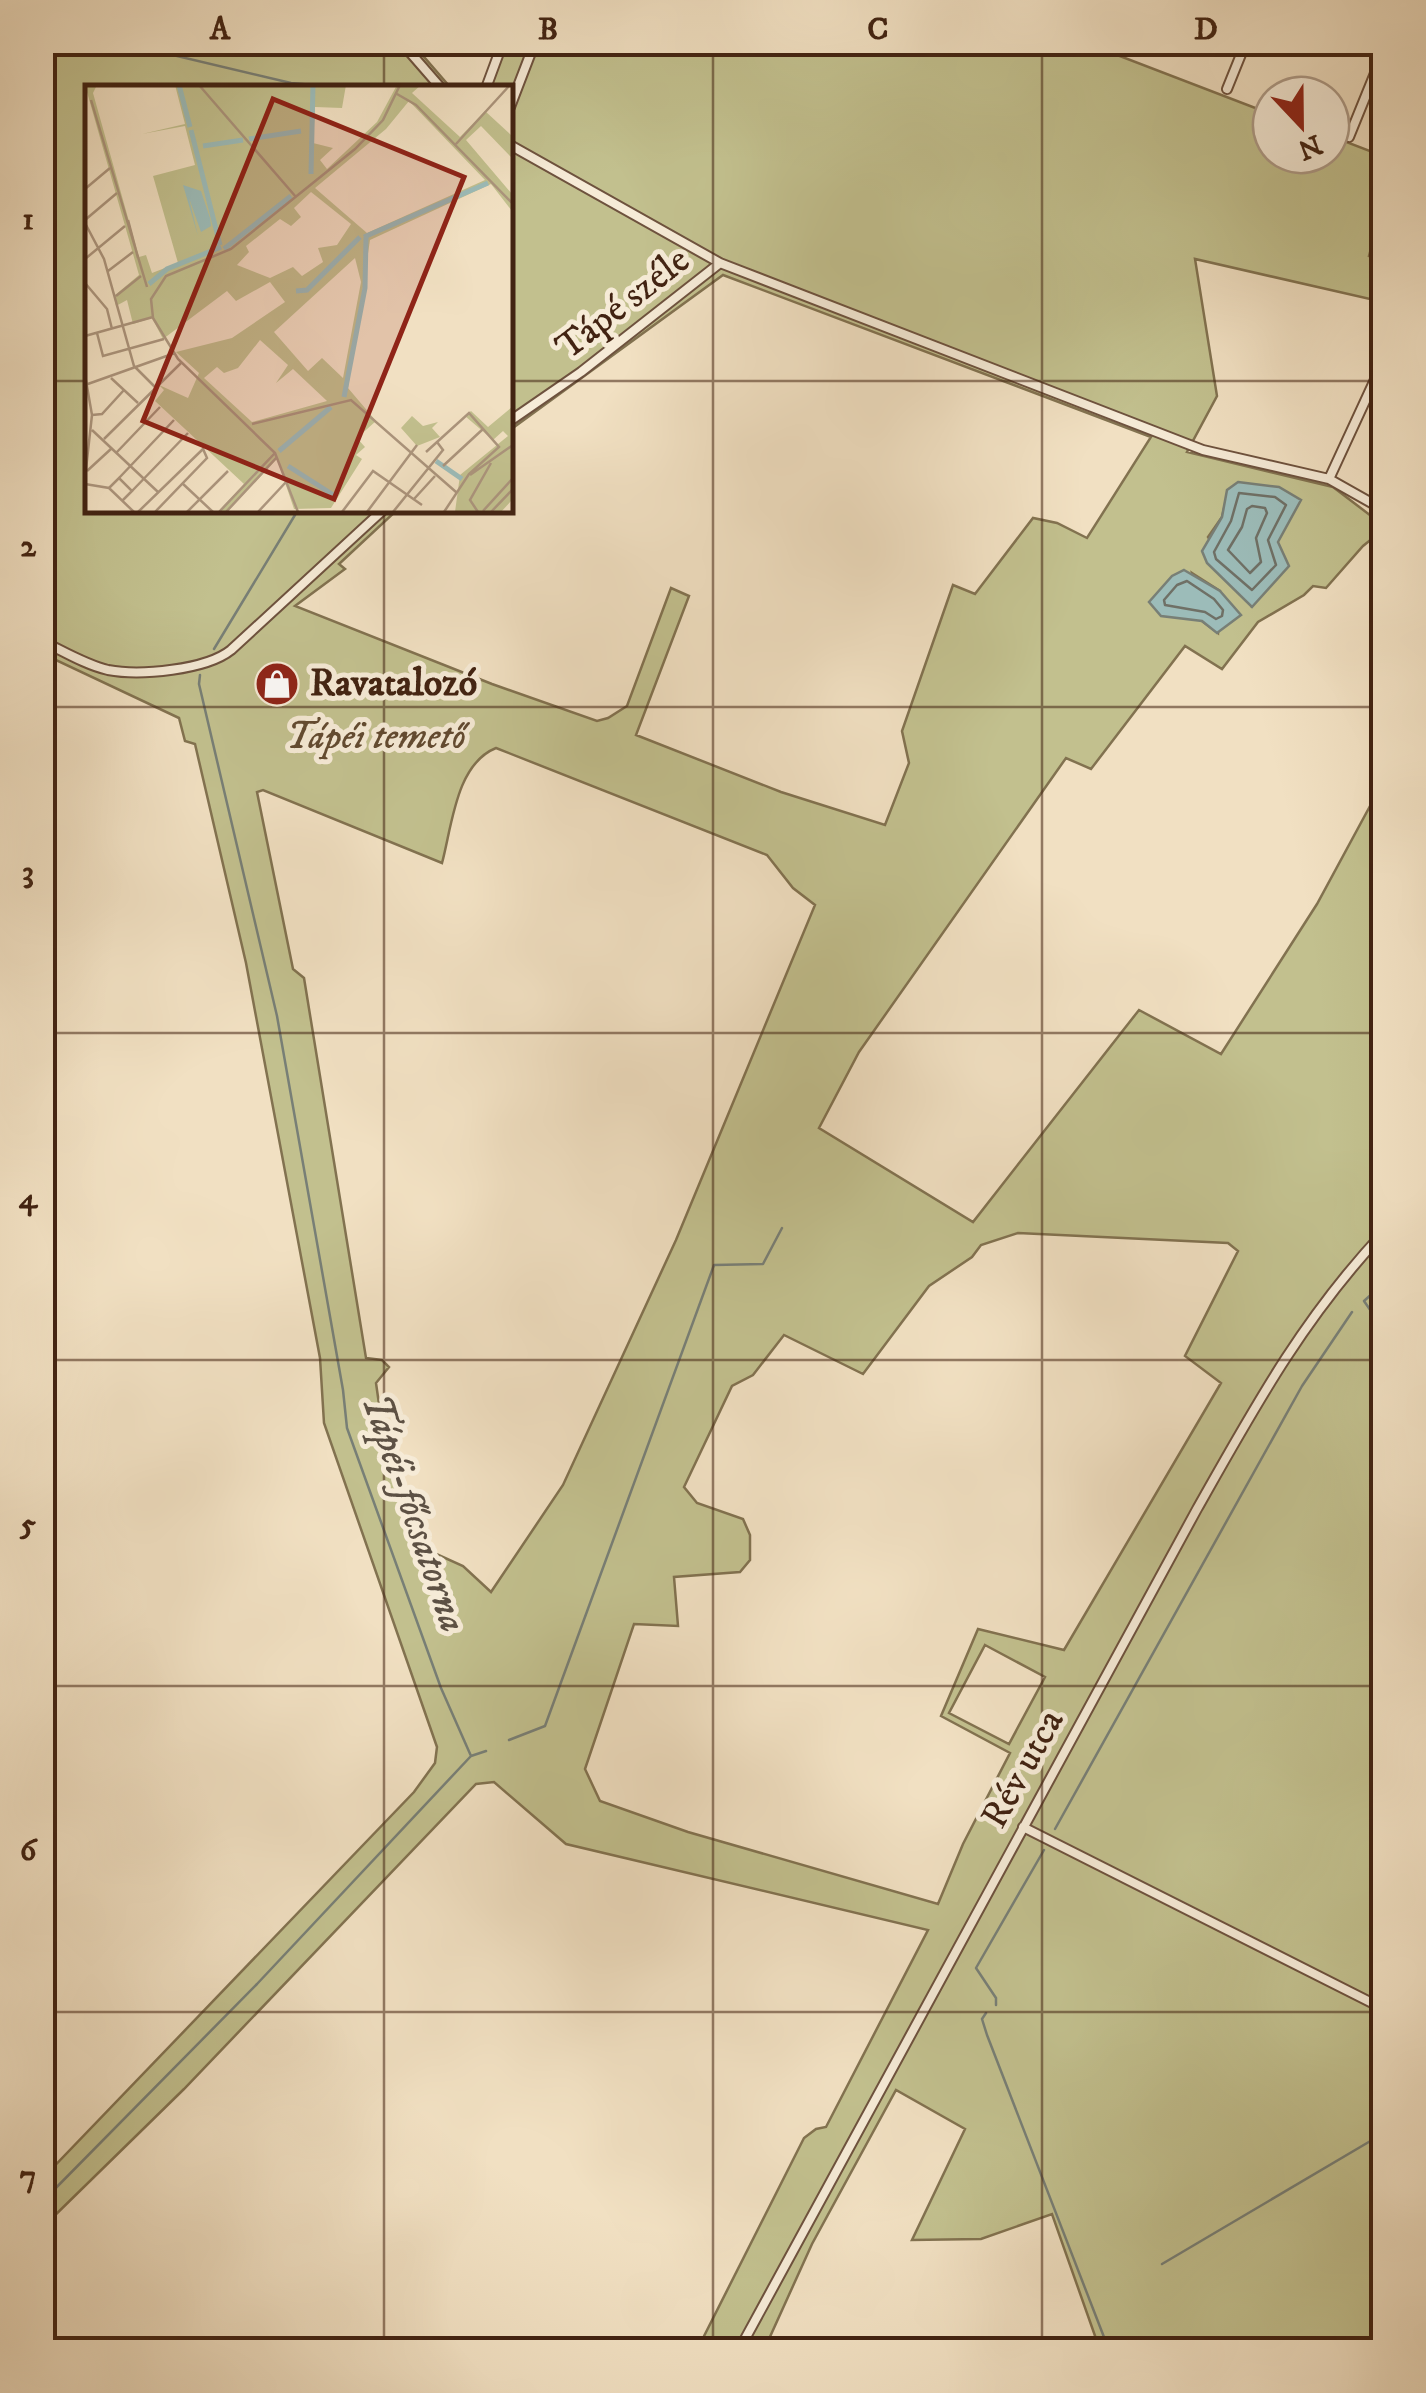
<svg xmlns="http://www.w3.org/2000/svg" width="1426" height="2393" font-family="'IM FELL DW Pica',serif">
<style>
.green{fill:#c2c08e;stroke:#827250;stroke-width:2.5;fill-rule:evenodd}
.water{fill:#9cbcb9;stroke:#787f76;stroke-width:2.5}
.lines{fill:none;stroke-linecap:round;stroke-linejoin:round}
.shore{stroke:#6f7066;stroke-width:2.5}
.stream{stroke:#787f76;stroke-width:2.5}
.minor-casing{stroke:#6e523e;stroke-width:12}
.minor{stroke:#f6ebd7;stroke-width:8}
.grid{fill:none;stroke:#422312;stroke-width:2.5;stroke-opacity:0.55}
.labels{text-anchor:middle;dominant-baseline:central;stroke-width:10;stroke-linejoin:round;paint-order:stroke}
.street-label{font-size:38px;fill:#422312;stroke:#f6ebd7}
.poi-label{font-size:38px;font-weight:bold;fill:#422312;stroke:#f6ebd7;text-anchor:start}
.park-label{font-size:38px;font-style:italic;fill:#624a31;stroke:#f6ebd7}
.water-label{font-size:40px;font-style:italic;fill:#5d5144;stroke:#f6ebd7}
.inset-river{fill:none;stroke:#9cbcb9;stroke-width:5}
.inset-road{fill:none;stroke:#ab947c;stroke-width:2.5}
.view{fill:#8f2418;fill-opacity:0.15;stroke:#8f2418;stroke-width:5}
.inset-edge{fill:none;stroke:#422312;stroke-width:5}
.neatline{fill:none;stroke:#422312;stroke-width:4}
.grid-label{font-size:32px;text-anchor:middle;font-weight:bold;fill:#422312}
</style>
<rect width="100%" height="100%" fill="#f1e0c2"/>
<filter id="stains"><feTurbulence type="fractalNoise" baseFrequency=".002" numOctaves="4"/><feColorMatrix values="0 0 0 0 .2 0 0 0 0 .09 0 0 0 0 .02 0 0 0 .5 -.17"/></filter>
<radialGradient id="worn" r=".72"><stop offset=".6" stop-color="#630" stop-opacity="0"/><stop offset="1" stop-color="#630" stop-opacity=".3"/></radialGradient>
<!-- green -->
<path class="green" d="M43,43H412L450,87L88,88V510H397L339,564L345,569L295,606L492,684L597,721L608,718L627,706L671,588L689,596L636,735L781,792L885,825L909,763L902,731L953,585L975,594L1033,518L1057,523L1087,538L1151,437L723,275L510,430V88L482,87L499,43H1086L1271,114V155H1331V136L1383,156V204L1369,256L1383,262V302L1195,259L1217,396L1187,452L1333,487L1383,525V530L1363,546L1326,588L1313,586L1304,595L1258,622L1222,669L1185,646L1091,769L1066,758L859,1052L819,1128L973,1222L1139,1010L1221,1054L1317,904L1383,782V2350H1100L1052,2214L981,2239L912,2240L965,2129L896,2090L812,2244L764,2350H697L804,2138L816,2129L826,2127L928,1930L566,1844L494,1782L476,1784L184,2089L43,2227V2178L414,1792L435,1763L437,1747L324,1423L320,1358L246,963L195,744L185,741L179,718L43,654ZM1225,504L1252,607L1208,537L1222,517ZM1192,573L1220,591L1218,633L1202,621ZM496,748L767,855L793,888L815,905L676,1240L563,1485L491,1592L463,1566L423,1548L402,1499L405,1484L386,1453L376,1383L389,1367L382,1360L366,1358L304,978L293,969L257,792L263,790L442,863C452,826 456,764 496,748ZM1018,1233L1228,1243L1238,1251L1185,1356L1221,1383L1064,1650L978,1629L941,1716L1010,1753L963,1844L938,1904L688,1832L600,1801L585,1769L634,1624L678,1626L674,1577L740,1572L750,1560V1535L743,1519L697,1503L684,1487L732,1386L753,1375L784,1335L863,1374L929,1286L972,1257L981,1245ZM985,1645L1045,1677L1009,1744L949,1713Z"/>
<!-- water -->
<path class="water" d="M1238,482L1279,487L1301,500L1278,542L1289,566L1252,607L1207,563L1202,551L1222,517L1227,490Z
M1184,570L1220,591L1241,615L1217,633L1202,621L1161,616L1149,602L1172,576Z"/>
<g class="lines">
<!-- shore -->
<path class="shore" d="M1239,493L1275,497L1286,505L1268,540L1276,565L1252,590L1216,559L1214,552L1231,521Z
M1252,506L1265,508L1267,513L1256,538L1261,562L1250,573L1228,550L1242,527L1247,509Z
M1187,581L1214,599L1223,610L1222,616L1216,619L1205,612L1165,605L1164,600L1177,585Z"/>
<!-- stream -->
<path class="stream" d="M118,42L291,83L347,88
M214,649L298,510
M200,675L199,684L277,1016L343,1390L347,1428L441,1688L471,1756
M1373,1314L1364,1301L1384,1283
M1383,1327L1384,1328
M509,1740L545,1726L714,1265L763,1264L782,1228
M1055,1829L1302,1386L1352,1312
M996,2005V1998L976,1968L1044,1850
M986,2013L982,2019L987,2035L1109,2350
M42,2202L257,1984L471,1756L486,1751
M1162,2264L1384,2133"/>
<defs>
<path id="minor" d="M401,42L441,88
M1108,43V42
M486,88L503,42
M1227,89L1246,42
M510,107L535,42
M1349,137L1384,51
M510,145L720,263L1203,450L1329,479L1384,510
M510,421L581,372L720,263
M1329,479L1384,360
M42,641C63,651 86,665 108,670C140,676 206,670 231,650L383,510
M1023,1827L1384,2009
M739,2350L1197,1509C1254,1408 1303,1318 1384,1232"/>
</defs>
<!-- minor casing -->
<use href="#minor" class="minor-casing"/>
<!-- minor -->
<use href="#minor" class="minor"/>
</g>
<!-- grid -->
<path class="grid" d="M384,42V88M713,42V2350M1042,42V2350M42,381H88M510,381H1384M384,510V2350M42,707H1384M42,1033H1384M42,1360H1384M42,1686H1384M42,2012H1384"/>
<!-- icons -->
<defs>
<symbol id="shop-disc" viewBox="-11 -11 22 22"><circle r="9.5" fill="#8f2418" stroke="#f6ebd7"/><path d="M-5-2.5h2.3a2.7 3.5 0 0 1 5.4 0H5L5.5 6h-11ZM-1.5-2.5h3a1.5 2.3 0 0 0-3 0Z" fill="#fff"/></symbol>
</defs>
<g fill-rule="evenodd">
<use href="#shop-disc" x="252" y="659" width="50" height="50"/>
</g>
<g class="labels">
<!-- street labels -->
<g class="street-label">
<text transform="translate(623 304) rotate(-38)">Tápé széle</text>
<text transform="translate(1023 1769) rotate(-61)">Rév utca</text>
</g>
<!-- poi labels -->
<g class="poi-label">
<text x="310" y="684">Ravatalozó</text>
</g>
<!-- park labels -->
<g class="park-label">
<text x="376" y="737">Tápéi temető</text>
</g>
<!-- water labels -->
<g class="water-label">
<text transform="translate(413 1513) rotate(71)">Tápéi-főcsatorna</text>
</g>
</g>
<!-- overview -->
<g transform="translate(85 85)">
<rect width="428" height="428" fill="#f1e0c2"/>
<path d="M0,0H12L8,8L54,172L61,170L67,188L93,178L68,91L110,80L100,41L57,49L100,39L90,0H261L257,23L230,22L228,58L248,63L235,75L242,84L292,37L312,0H336L327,8L375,52L400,26L426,50V72L396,41L381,55L427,109V126L406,99L285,155L263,303L291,336L272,353L280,362L271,370L277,374L246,423L209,424L192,374L142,427H133L159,399L70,316L79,305L74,300L103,313L114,288L91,267L147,253L200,217L185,197L151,216L142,206L78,254L67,233L48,239L42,215L31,221L29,211L54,190ZM324,16L400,95L282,148L230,103L301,44ZM226,107L266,139L252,160L233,163L238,177L217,191L208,182L185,193L152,180L164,167L161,161L195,134L206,141L216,132L209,123ZM270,173L276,197L258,293L237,273L223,286L189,247ZM175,255L203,280L191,298L208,284L242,316L167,337L119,293L132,282L139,288L153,283ZM427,322V415L416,427H370L375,390L423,351L418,346L408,355L380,331L386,326L403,342ZM327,331L338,341L353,337L347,343L355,352L332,361L316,343Z" fill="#c2c08e" fill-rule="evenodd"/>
<path d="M98,100L116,106L125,133L126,141L116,147L104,113L113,151Z" fill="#9cbcb9"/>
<path class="inset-river" d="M94,0L105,42M106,45L135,160M164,54L216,46M118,61L158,55M226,89L228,0M279,152L403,98M139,164L206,111M64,199L82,184L136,162M211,206L222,205L275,152M259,312L280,203L281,152M194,366L246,322M351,376L377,394M203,381L250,411"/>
<path class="inset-road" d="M114,0L211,112M312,9L331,20L428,119M6,15L62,202M371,59L425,0M0,104L25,83M0,135L32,108M43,135L53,173M0,138L19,174L49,281L70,302M0,174L40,141M23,186L48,167M0,198L22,224L27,244M31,211L56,191M12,248L18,271L79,254M0,251L68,232M0,290L7,330L0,393M26,293L53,318M0,300L90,268M7,330L17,329L39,305M167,339L266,315L371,407M7,345L73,407M19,354L97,277M32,367L75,322M341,367L384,328L414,362L384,389L359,427M358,381L398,344M2,386L27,363M385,390L428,360M34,393L89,335M97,398L128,427M0,399L24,403L49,427M24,403L34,393L47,406L37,416M47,406L103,348M329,414L350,391M398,426L428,393M53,427L118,364L122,373L70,427M102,427L143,386M134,427L190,368M141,427L192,372M173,427L201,397M213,427L190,368L93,274L68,233L66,214L81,191L146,164L270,64L298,35L315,0M257,427L288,386L337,420M282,427L332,360M308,427L358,365L352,357M393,427L385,415L406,378M406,427L428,404"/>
<path class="view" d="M188,14L379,92L249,414L58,336Z"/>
<rect width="428" height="428" class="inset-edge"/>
</g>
<!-- margin -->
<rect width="1426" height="2393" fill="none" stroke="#f1e0c2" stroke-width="110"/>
<!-- north arrow -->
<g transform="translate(1301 125) rotate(158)"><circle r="48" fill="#f6ebd7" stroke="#ae9b88" stroke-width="2.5"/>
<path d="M0-8L18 38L0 25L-18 38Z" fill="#8f2418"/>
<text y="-15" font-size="28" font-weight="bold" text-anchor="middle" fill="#422312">N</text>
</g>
<rect x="55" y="55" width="1316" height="2283" class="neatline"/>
<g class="grid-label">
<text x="220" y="39">A</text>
<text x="548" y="39">B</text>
<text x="878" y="39">C</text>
<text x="1206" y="39">D</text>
<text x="28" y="229">1</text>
<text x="28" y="556">2</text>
<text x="28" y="882">3</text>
<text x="28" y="1208">4</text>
<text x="28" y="1534">5</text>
<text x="28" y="1860">6</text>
<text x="28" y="2186">7</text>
</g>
<rect width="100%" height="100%" filter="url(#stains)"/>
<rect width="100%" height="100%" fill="url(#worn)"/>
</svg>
